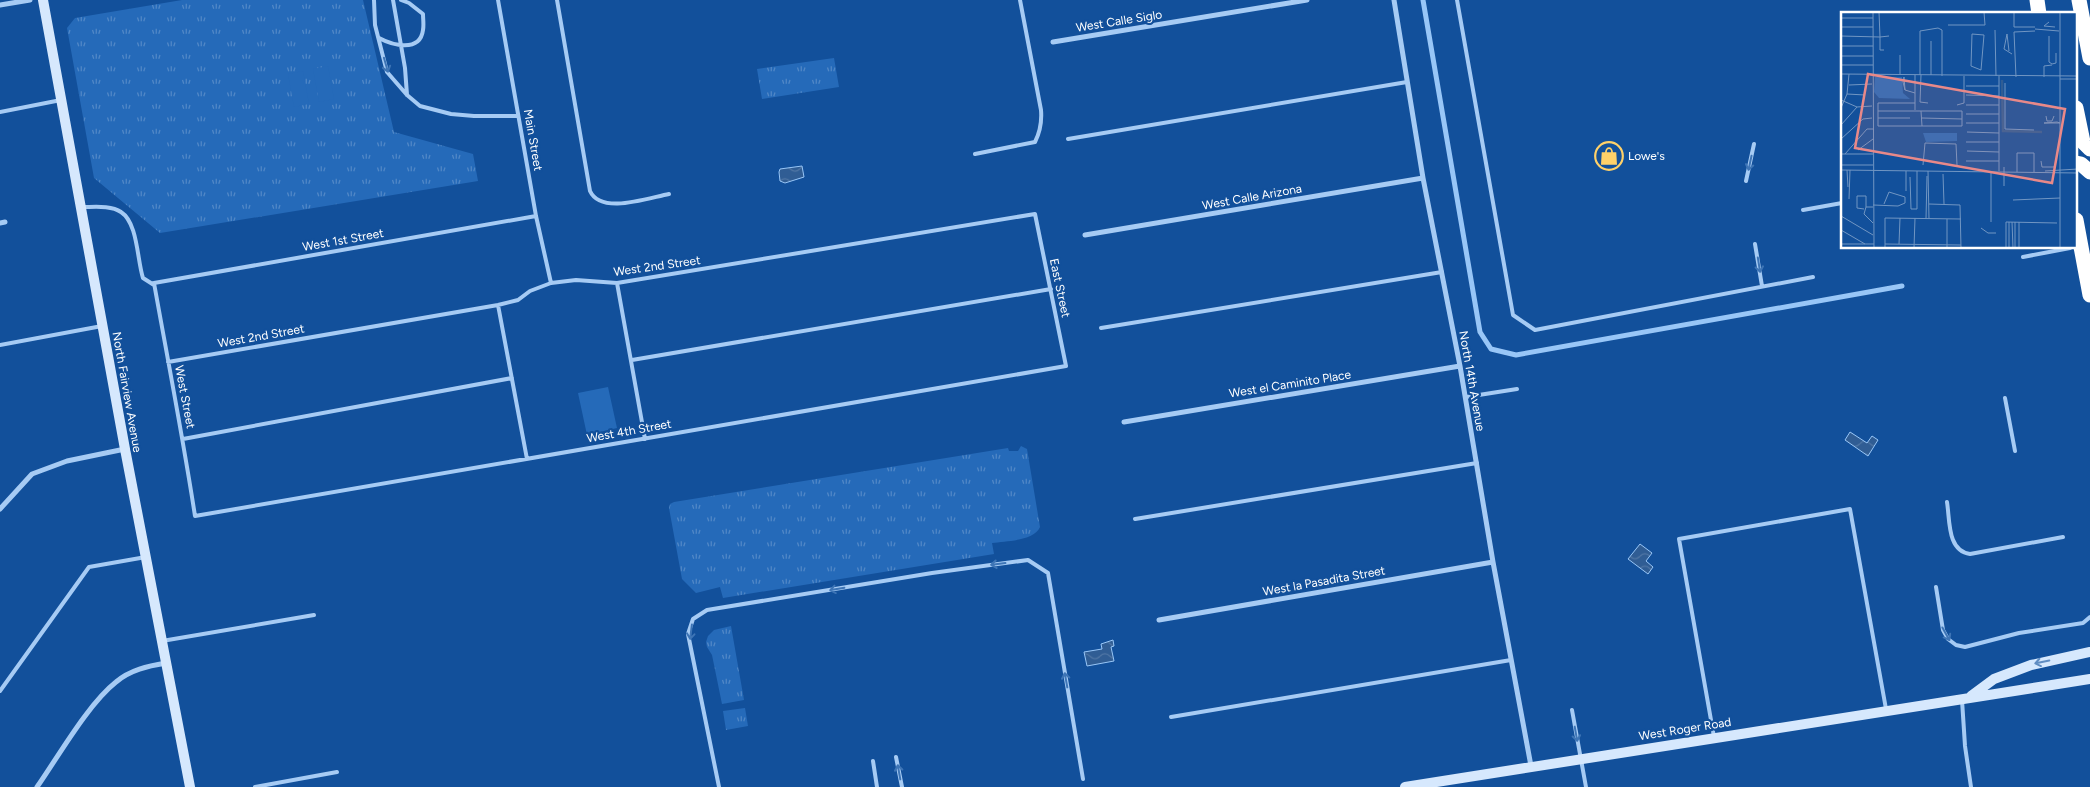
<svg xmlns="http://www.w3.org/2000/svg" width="2090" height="787" font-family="Figtree,sans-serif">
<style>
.grass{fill:url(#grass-tufts)}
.garden{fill:#256ab9}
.water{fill:url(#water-waves);stroke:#98c6f7}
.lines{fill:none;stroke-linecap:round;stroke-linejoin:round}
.stream{stroke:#98c6f7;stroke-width:5}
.lane{stroke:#a6cbf4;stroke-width:4}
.street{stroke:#a6cbf4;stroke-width:5}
.secondary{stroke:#d6e8fd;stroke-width:10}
.highway{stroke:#fff;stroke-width:15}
.oneway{stroke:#3e75b6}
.oneway2{stroke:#608dc2}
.labels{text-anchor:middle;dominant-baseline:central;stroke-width:4.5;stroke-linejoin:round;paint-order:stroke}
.street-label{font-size:12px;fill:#fff;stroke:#12509b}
.poi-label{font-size:12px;fill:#fff;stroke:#12509b;text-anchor:start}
.inset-river{fill:none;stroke:#305d94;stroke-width:2.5}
.inset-road{fill:none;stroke:#7196c3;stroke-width:1}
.view{fill:#e88989;fill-opacity:0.15;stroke:#e88989;stroke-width:2.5}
.inset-edge{fill:none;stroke:#fff;stroke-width:2.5}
</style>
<defs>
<pattern id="grass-tufts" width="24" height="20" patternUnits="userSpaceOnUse" patternTransform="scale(1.25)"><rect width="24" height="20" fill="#256ab9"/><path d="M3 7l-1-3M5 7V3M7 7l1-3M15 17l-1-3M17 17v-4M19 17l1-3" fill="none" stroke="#5188c7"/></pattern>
<pattern id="water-waves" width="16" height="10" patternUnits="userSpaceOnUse" patternTransform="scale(1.25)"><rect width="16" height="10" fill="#305d94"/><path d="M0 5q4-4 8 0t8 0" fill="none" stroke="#4f75a4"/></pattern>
</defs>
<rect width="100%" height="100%" fill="#12509b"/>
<!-- grass -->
<path class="grass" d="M182,0H363L394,132L473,154L478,181L160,233L94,178L67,28L75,18Z
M834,58L839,87L762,99L757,69Z
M1021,446L1027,449L1040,527C1034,541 1006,541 992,543L994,554L723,598L720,587L696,593L682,579L669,508L670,504L674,502L1008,448L1009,451H1018Z
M731,626L744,700L722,704L712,655L707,647L706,642L708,636L714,630Z
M745,708L748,726L726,730L723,711Z"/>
<!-- garden -->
<path class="garden" d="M328,66L334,99L319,102L313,69Z
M303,71L309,104L294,107L288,74Z
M608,387L617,428L587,435L578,393Z"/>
<!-- water -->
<path class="water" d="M802,166L804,177L785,183L780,181L779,172L780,169Z
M1850,432L1867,443L1872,436L1878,440L1868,456L1845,440Z
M1640,544L1652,553L1646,561L1653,567L1648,574L1628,559Z
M1113,640L1114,646L1111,647L1114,661L1087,666L1084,652L1102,649L1101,644Z"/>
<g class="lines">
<!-- stream -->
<path class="stream" d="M1423,0L1480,332L1491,349L1516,355L1902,286"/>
<!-- lane -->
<path class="lane" d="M374,0L375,25L387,72L407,95L420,106L451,114L474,116H518
M393,0L405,68L407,95
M498,0L536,216L551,283
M557,0L590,191C601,215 648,198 669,194
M1457,0L1513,315L1535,330L1813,277
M379,38C392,45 420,53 423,30C424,25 423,19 423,14L409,3L401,0
M0,112L61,100
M1068,139L1407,82
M975,154L1035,142C1040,132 1042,122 1041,110L1020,0
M1746,181L1754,144
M83,207C94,207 111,205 121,212C138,223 137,260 143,278L154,285
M1803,210L1842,203
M1755,244L1762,286
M2023,257L2070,248
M617,283L645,439
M498,305L527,459
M1101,328L1442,272
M0,345L102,326
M632,360L1051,289
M168,362L498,305L518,300L530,291L551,283L576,280L617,283L1035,214L1066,366L195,516C183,438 168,361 154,283L536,216
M1466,397L1517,389
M2005,398L2015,451
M183,439L512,378
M1947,502C1950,520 1947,551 1970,554L2063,537
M1135,519L1477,463
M1936,587L1943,630L1948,639L1956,645L1965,647L2019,633L2083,623L2090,617
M162,641L314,615
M0,691L89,567L146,557
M1962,700L1965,746L1971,787
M1572,710L1586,787
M1171,717L1511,660
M1714,737L1679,539L1850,509L1886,709
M896,757L902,787
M873,761L877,787
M255,787L337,772
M719,787L688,634L693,619L707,610L932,573L1028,560L1048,573L1083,779"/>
<!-- street -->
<path class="street" d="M1394,0L1423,178L1460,366L1493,562L1531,766
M0,5L30,0
M1053,42L1307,0
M0,223L5,222
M1085,235L1423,178
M1124,422L1460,366
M0,509L32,474L67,461L125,449
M1159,620L1493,562
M37,787C58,757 88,704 116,682C130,670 148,666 166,663"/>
<!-- secondary -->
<path class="secondary" d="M43,0L125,449L190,787
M1971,696L1994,679L2031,665L2090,652
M1405,787L2090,679"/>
<!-- highway -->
<path class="highway" d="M2037,0L2039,14
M2079,0L2090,58
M2076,108L2083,142L2090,149
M2076,163L2081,164L2090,172
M2076,220L2090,295"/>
</g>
<!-- one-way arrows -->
<defs><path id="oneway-shaft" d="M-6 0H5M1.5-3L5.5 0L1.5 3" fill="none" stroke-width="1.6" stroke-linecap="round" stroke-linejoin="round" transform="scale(1.25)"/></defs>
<g class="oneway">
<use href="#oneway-shaft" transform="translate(386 65) rotate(74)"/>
<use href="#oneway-shaft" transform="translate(1750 163) rotate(102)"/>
<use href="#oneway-shaft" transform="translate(1759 265) rotate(81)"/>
<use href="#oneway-shaft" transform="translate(998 564) rotate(173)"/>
<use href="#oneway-shaft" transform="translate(837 589) rotate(170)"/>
<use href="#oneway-shaft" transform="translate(691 632) rotate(97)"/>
<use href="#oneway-shaft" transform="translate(1946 634) rotate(61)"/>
<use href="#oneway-shaft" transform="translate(1066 680) rotate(-100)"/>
<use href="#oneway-shaft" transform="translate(1576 734) rotate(80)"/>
<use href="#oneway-shaft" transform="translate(899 772) rotate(-100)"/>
</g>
<use class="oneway2" href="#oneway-shaft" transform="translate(2042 662) rotate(168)"/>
<!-- icons -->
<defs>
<symbol id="shop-ring" viewBox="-11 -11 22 22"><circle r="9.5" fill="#12509b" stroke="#ffd169" stroke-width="1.5"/><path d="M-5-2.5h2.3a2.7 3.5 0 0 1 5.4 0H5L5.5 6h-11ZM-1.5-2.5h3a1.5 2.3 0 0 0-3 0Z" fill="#ffd169"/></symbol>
</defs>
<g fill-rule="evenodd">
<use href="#shop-ring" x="1593" y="140" width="32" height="32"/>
</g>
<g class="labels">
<!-- street labels -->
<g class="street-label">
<text transform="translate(1119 21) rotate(-9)">West Calle Siglo</text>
<text transform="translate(533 140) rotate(80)">Main Street</text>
<text transform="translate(1252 197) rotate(-10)">West Calle Arizona</text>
<text transform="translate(343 240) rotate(-10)">West 1st Street</text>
<text transform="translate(657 266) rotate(-8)">West 2nd Street</text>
<text transform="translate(1060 288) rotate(78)">East Street</text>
<text transform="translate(261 336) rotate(-10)">West 2nd Street</text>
<text transform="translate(1472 381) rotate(80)">North 14th Avenue</text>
<text transform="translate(1290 384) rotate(-9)">West el Caminito Place</text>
<text transform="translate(127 392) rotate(80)">North Fairview Avenue</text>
<text transform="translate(185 397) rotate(79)">West Street</text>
<text transform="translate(629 431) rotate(-10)">West 4th Street</text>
<text transform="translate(1324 581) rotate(-10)">West la Pasadita Street</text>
<text transform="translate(1685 729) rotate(-9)">West Roger Road</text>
</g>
<!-- poi labels -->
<g class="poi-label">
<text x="1628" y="156">Lowe's</text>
</g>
</g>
<!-- overview -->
<g transform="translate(1841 12)">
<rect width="236" height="236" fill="#12509b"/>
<path d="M34,65H61L62,81L69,87L38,86L33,80ZM82,121H116V129L85,130Z" fill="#256ab9"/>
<path class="inset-river" d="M161,68L162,119L201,120"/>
<path class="inset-road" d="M32,0L33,236M173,0V15H194M219,0V236M0,6H32M208,10L203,14L214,15M107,13H144L143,0M0,15H32M194,17L218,19M154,18L155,64M131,22L143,23L140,58L130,54ZM0,24L39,25L38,0M208,24V50L211,52L215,51V41M90,29V63M0,34H32M43,38H39V25L48,24M168,39L166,22L163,37L171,42M0,44H32M0,53H32M0,62L237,64M59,63V43M74,63V98M79,63V19L97,16L101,18V64M80,63L79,90L87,91M158,64V159M175,65L173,20L194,19M203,65V54L211,53M219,67H237M164,71V117L193,118M8,73L31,72M125,74H158M64,78L63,65L62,70L64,78L74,81M6,82L24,83M125,83L158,84M0,88L16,95M116,93L123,91V64M125,93H158M0,96L6,82L8,62M37,99H121V114H37V91H74M80,99L81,114M125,102H158M205,104L206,109H211L213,104M37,106H69M81,106L121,107M216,110L219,111H203H204ZM125,111H158M0,113L16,95L31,94M126,120L158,121M0,127L22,107L31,106M125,130H158M17,138L32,127M126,139L158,140M0,142H32M4,142L26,117H32M125,149H158M200,149L201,155H213L215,150M0,153H32M82,153L84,131L115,132L116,153M0,158L237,161M6,158L7,175M87,159L88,207M150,159V210M204,159L237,157M176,160V141H193V160M102,162L103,192M69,165L70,197H76V159M163,174V155M65,179V159M8,187L9,158M172,188L219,186M88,192L119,193M32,193L57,194L64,191V185L48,180L43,192M119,193L120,236M32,195H25L23,202L32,211M23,197L16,196V184H25V195M0,204L32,223M85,207L86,164M168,210V236M171,210L172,236M174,210V236M178,210V236M140,216L147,221H155M0,218L24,232M0,232H33M44,232L120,233M58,232L59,206M44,236V206L120,207M73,236L74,206M106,236V207M165,236V210L216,211"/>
<path class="view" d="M27,62L224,97L211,171L14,136Z"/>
<rect width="236" height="236" class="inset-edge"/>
</g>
</svg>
